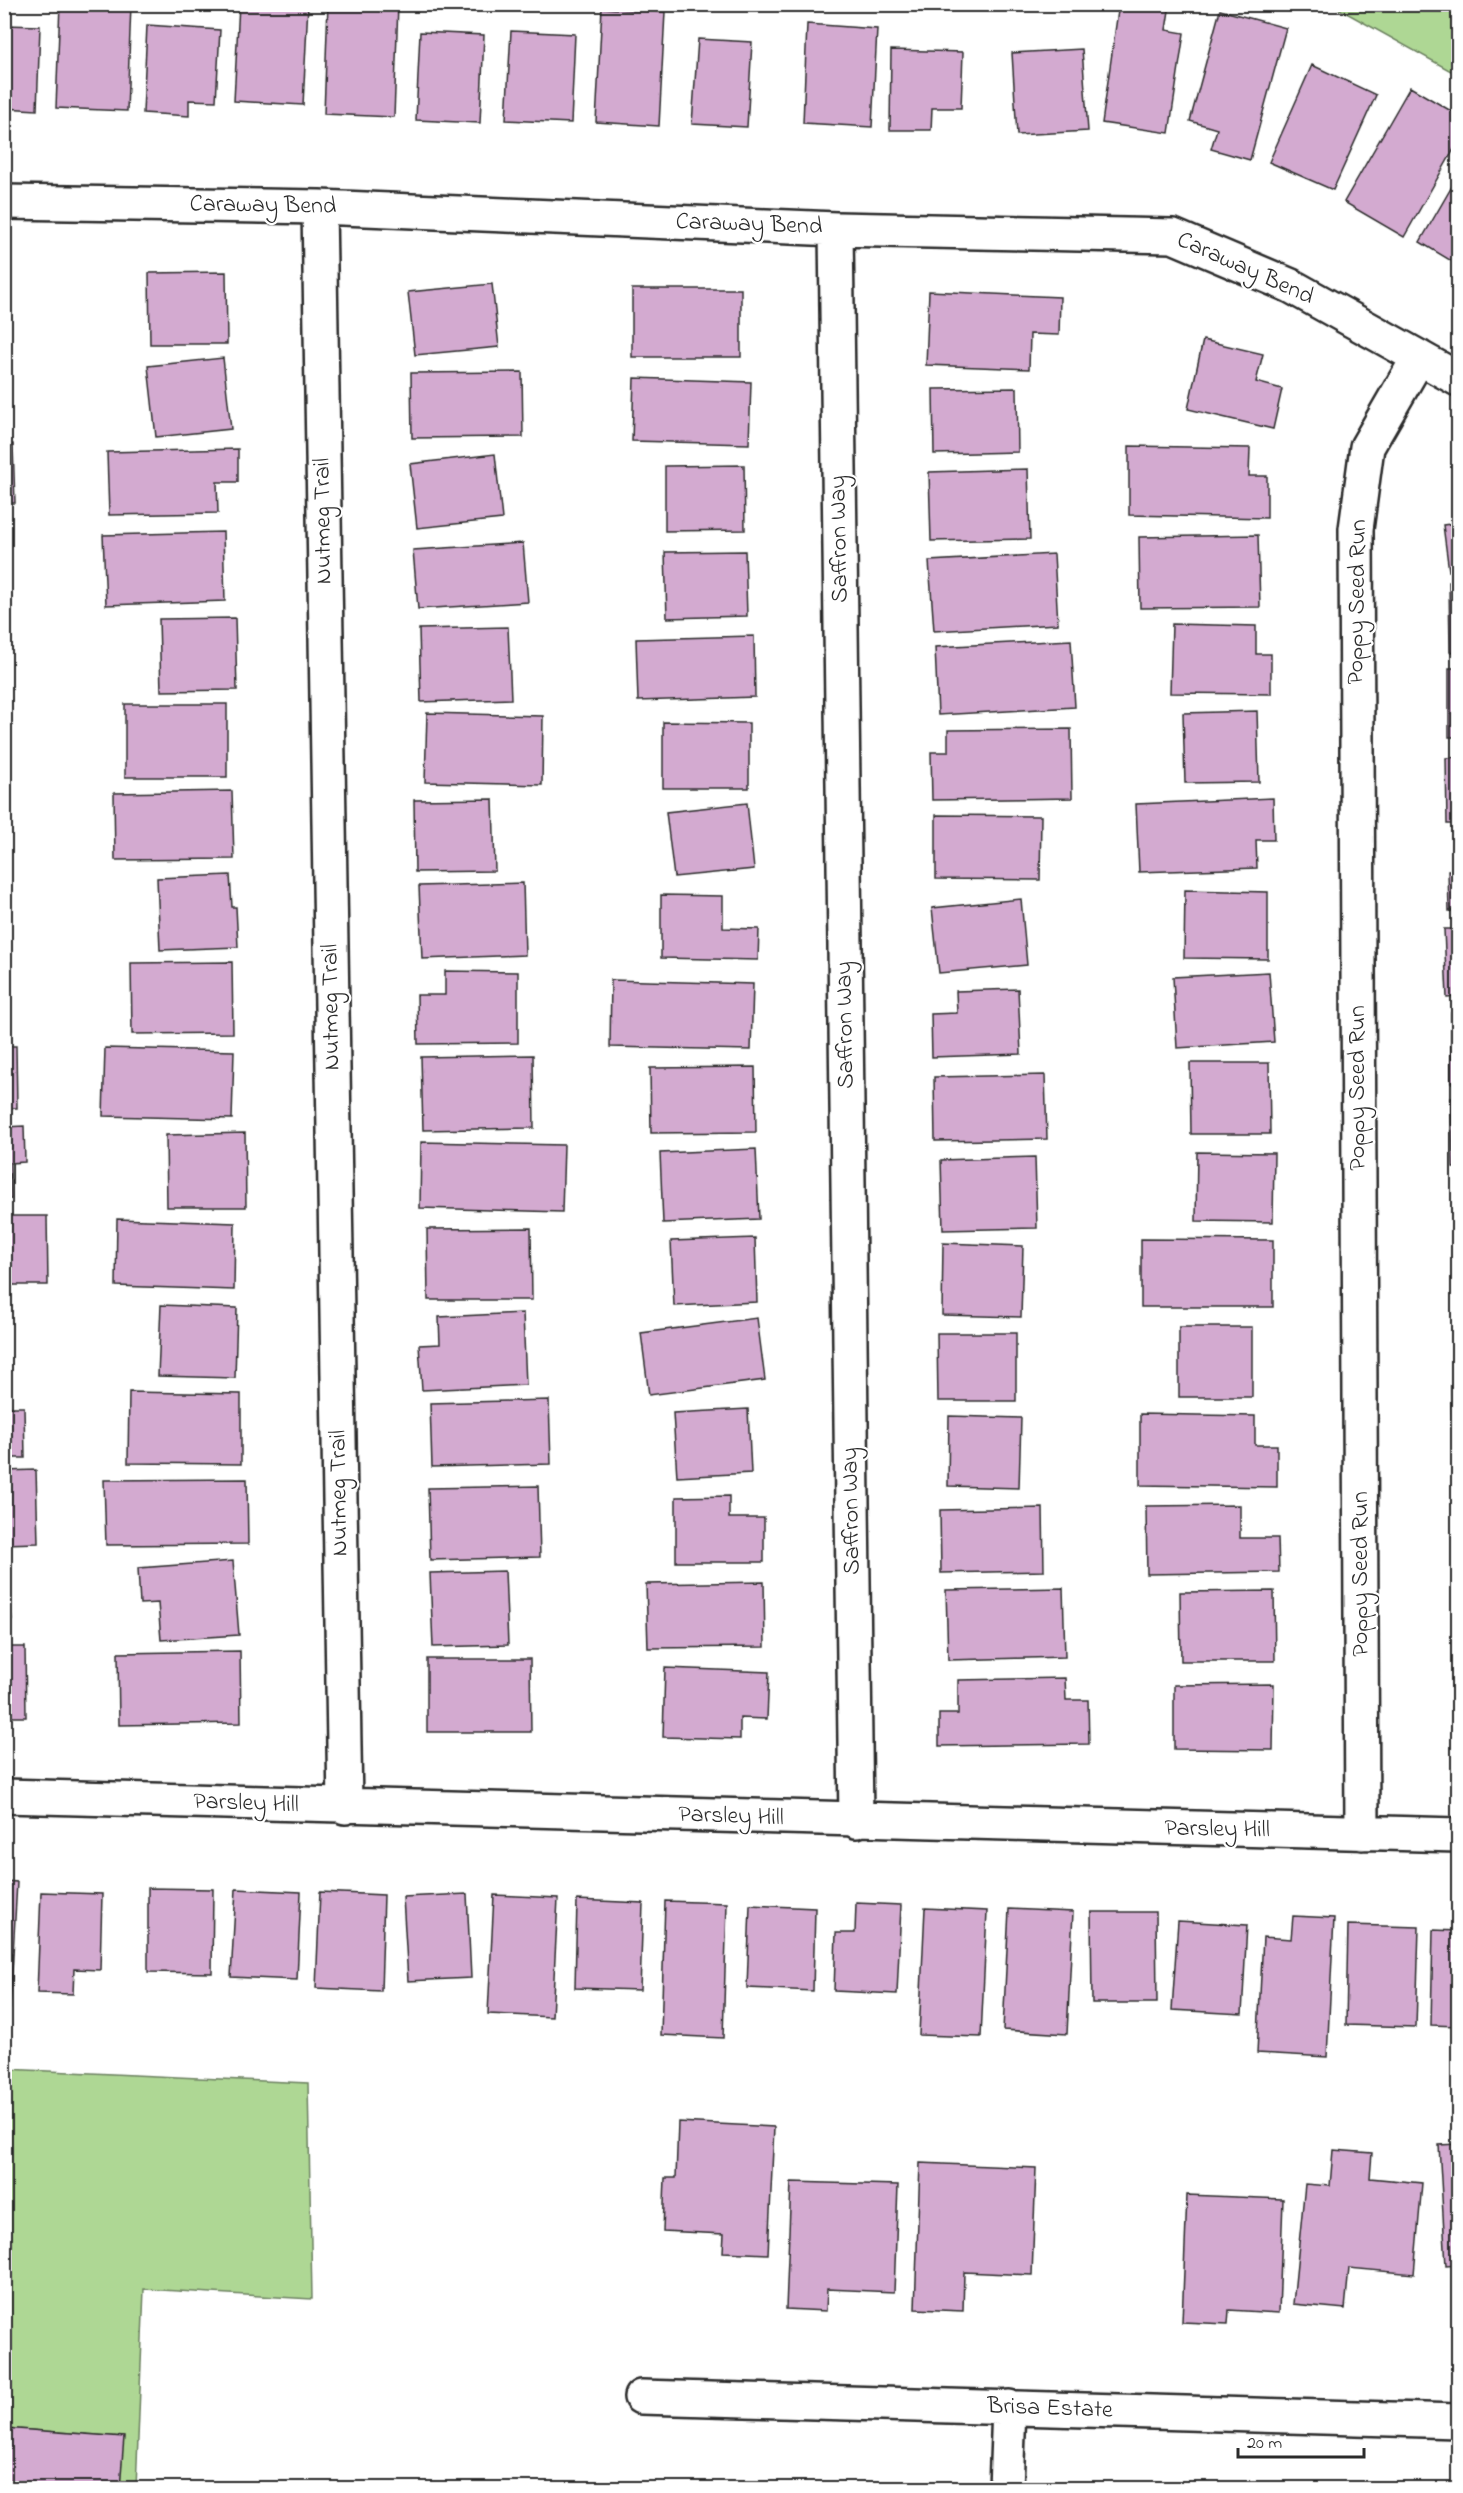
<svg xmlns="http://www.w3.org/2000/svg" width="1463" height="2493" font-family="'Indie Flower',sans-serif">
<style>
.green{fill:#aed794;stroke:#6c8160;stroke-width:1.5}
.building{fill:#d3aad0;stroke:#2b2b2b;stroke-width:1.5}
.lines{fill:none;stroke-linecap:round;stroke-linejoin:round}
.minor-casing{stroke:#2b2b2b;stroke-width:38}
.minor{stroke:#fff;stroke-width:33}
.labels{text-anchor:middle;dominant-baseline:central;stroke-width:4.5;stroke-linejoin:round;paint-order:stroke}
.street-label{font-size:24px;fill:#2b2b2b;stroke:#fff}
</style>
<rect width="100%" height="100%" fill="#fff"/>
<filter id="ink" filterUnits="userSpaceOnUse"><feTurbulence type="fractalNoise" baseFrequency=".0167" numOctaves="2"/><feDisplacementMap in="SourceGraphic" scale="12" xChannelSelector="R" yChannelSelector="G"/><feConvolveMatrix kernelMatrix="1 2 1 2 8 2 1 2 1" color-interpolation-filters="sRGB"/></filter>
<g filter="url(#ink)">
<!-- green -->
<path class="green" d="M1332,5H1458V75Z
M5,2069L308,2083L312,2299L144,2289L136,2488H120L123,2437L5,2428Z"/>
<!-- building -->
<path class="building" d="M60,4H131L127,111L56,108Z
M239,4H308L303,105L234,101Z
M328,4H398L394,117L324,114Z
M1119,4H1170L1166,30L1184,33L1169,133L1102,123Z
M602,8L665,12L659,126L596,122Z
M1220,10L1286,28L1250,160L1211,149L1217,129L1190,121Z
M807,24L877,29L872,127L803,123Z
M4,25L40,26L37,110L4,108Z
M147,25L220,30L216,101L189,100V116L143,113Z
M511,31L575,34L571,123L506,120Z
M420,32L484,35L480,123L416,120Z
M698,39L752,42L747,127L692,124Z
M1082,49L1088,131L1017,135L1012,53Z
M891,50L963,52L961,108H932L931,130H890Z
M1312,65L1376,95L1333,190L1269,162Z
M1410,87L1458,115V142L1404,237L1344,202Z
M1458,176V265L1420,242Z
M226,272L227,344H150L149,273Z
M492,284L499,347L415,355L408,292Z
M632,289H741V357H632Z
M929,291L1060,297L1059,335L1030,334L1029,369L926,365Z
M1203,340L1263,354L1256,382L1282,389L1273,429L1188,409Z
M223,358L231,429L156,437L148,366Z
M522,372L523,437L412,438L411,373Z
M634,378L751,382L749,444L632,441Z
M1017,388L1018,452L934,454L933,389Z
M13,444L15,503H4V445Z
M1129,446L1250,448L1249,476H1267V518L1129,515Z
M238,449V482H217L218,513L109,515L107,452Z
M495,454L502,519L417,528L410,464Z
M744,465L745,530L665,531V466Z
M1028,469L1030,539L931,541L929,472Z
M1458,523V569L1449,571L1443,525Z
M223,532L225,601L106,605L103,535Z
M1258,535L1260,607L1140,608L1139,537Z
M523,543L528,602L418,609L413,550Z
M745,551L747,616L667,618L665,552Z
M1054,554L1058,624L934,631L929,561Z
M1449,582H1458V651L1450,652Z
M235,618L237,690L161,691L159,619Z
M1172,624L1256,626V654H1271V694L1170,693Z
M508,627L511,699L421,702L419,629Z
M754,636L755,697L638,701L636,639Z
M1071,640L1075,707L938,715L935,647Z
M1449,668H1458V737H1449Z
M125,704H227V777H125Z
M1257,711L1259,782L1185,783L1183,713Z
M427,713L543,716L542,785L425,782Z
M663,722L749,723V788H663Z
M1071,729L1072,798L932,800L931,752H948V730Z
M1458,757V824H1447L1446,758Z
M232,791L234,859L115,860L114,793Z
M1273,798L1274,840H1256L1257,868L1139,872L1136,804Z
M493,799L495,871L415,872L414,800Z
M747,803L754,869L674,877L666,812Z
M936,815L1041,816L1040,880L936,879Z
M1448,870H1458V911H1449Z
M230,875L232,907H236L238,947L160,950L157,878Z
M523,883L525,955L422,959L419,886Z
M1185,890L1268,892V959L1184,958Z
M661,895L723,896V928L759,929L758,960L661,958Z
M1021,899L1027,965L939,973L932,908Z
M1444,929H1458V997L1447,998Z
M232,962L233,1033L132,1034L131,963Z
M445,971L518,972V1043L418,1044L417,995H445Z
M1269,972L1274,1042L1177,1048L1173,977Z
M611,980L753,984L751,1050L610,1047Z
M1018,989L1021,1054L932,1057L931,1014L957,1013L956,991Z
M1451,1013H1458V1083H1451Z
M4,1046H16L17,1108H4Z
M105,1048L234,1051L232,1119L103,1116Z
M533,1055L534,1128L423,1130L421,1057Z
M1190,1063H1269L1270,1134H1191Z
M755,1067L756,1132L651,1133L650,1068Z
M1045,1075L1047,1139L935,1141L934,1077Z
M1451,1098H1458V1168H1453Z
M24,1126L25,1162L10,1163L11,1199L4,1200V1127Z
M245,1133L246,1207H167L166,1135Z
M421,1142L564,1145L562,1212L420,1208Z
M756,1149L759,1219L663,1223L660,1153Z
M1197,1152L1274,1153L1273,1222L1196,1221Z
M1035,1157L1037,1228L943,1230L941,1160Z
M4,1216H47L48,1285H4Z
M117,1219L235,1223L234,1290L116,1286Z
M531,1228L532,1300H428L427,1229Z
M755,1238L757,1302L674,1306L671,1241Z
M1141,1239L1273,1240V1307H1141Z
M943,1243L1023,1246L1021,1317L942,1315Z
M161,1305L237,1308L235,1378L158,1376Z
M523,1313L526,1385L422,1390L419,1345L440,1344L439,1317Z
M757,1318L765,1380L649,1395L641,1333Z
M1179,1327H1252V1397H1179Z
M937,1333H1016V1401H938Z
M1451,1385H1458V1426H1452Z
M4,1386L7,1407H24L25,1458H4Z
M129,1392L241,1394V1464L128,1463Z
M549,1400L551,1464L432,1467L430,1403Z
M748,1409L751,1473L677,1477L673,1413Z
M1140,1414L1255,1416V1445H1277V1487L1140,1485Z
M949,1416L1021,1418L1019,1488L948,1486Z
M1457,1441H1458V1511H1457Z
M36,1470L38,1543L4,1544V1471Z
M247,1479L248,1544L106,1545L104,1480Z
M538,1486L540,1557L430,1560L428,1488Z
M729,1496V1518H764V1562H676V1497Z
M1240,1505V1538H1278L1279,1572L1147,1574L1146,1506Z
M1043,1508L1044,1571L941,1573L940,1510Z
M1457,1526H1458V1597H1456Z
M4,1555L12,1620L4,1621Z
M233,1561L239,1635L161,1640L158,1603L140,1604L138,1568Z
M505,1571L508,1645L433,1647L430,1573Z
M764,1582L765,1647L648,1648L646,1584Z
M1063,1588L1065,1657L948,1660L946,1590Z
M1274,1591L1275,1661H1181L1180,1592Z
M4,1647H25L26,1717H4Z
M240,1651L241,1723L119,1725L118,1653Z
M427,1659H530L531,1732H427Z
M665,1668L769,1672L767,1719L740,1718V1739L663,1737Z
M1065,1678L1066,1700H1088L1089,1744L939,1746V1714H958V1680Z
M1274,1684L1273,1750L1174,1749V1685Z
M1456,1702H1458V1766Z
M4,1881L17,1882L10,2009H4Z
M148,1888L213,1889L212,1973L148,1972Z
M236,1889L301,1892L297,1980L231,1977Z
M41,1892L102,1894L100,1970L74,1969L73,1994L37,1993Z
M320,1892L384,1895L381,1991L316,1988Z
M467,1894L471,1978L408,1981L403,1897Z
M494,1895L558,1898L552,2017L488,2014Z
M577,1900L643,1903L640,1990L575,1988Z
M665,1901L727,1903L723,2038L661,2035Z
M856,1903L901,1905L897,1994L834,1991L836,1933H855Z
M750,1905L815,1908L813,1991L747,1988Z
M925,1908L987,1911L981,2037L919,2035Z
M1009,1909L1073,1912L1067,2034L1003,2030Z
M1091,1912H1156L1157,2003H1092Z
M1293,1916L1334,1918L1327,2057L1257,2053L1263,1937L1291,1939Z
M1178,1921L1247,1925L1242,2014L1172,2010Z
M1348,1925L1419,1927L1416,2027L1346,2025Z
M1433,1930L1458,1931V2026L1431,2025Z
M678,2122L774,2127L768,2254L723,2252L724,2234L663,2231L665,2178H676Z
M1458,2144V2265L1446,2266L1439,2145Z
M1333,2150L1372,2153L1370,2178L1422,2183L1414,2274L1349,2268L1345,2309L1293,2304L1305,2184L1330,2186Z
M920,2163L1036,2168L1032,2275L964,2272L963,2311L915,2309Z
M791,2182L898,2185L894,2292L827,2289L826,2311L786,2309Z
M1187,2195L1283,2199L1279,2313L1229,2310L1228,2324L1182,2322Z
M4,2428L124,2437L120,2488H9L10,2481H4Z"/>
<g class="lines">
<defs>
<path id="minor" d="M4,202L319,207L836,229L1173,236L1291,286L1458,379
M319,207L345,1807
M836,229L856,1821
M4,1796L1458,1835
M1362,1833L1356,529L1367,447L1419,357
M641,2397L1458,2421
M1006,2488L1009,2407"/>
</defs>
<!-- minor casing -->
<use href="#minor" class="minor-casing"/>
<!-- minor -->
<use href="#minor" class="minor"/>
</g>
</g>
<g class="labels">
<!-- street labels -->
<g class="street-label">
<text transform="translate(263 206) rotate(1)">Caraway Bend</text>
<text transform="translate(749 225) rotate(2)">Caraway Bend</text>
<text transform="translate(1245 269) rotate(24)">Caraway Bend</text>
<text transform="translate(324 521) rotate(-91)">Nutmeg Trail</text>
<text transform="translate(840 539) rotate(-91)">Saffron Way</text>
<text transform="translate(1358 602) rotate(-89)">Poppy Seed Run</text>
<text transform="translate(332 1007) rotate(-91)">Nutmeg Trail</text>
<text transform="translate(846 1025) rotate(-91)">Saffron Way</text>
<text transform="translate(1358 1088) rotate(-90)">Poppy Seed Run</text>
<text transform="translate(340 1493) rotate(-91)">Nutmeg Trail</text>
<text transform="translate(852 1511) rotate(-91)">Saffron Way</text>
<text transform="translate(1361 1574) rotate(-90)">Poppy Seed Run</text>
<text transform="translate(246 1804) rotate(2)">Parsley Hill</text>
<text transform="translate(731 1817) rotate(2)">Parsley Hill</text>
<text transform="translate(1217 1830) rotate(1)">Parsley Hill</text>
<text transform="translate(1050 2409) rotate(2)">Brisa Estate</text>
</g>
</g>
<!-- margin -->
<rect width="1463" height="2493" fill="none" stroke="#fff" stroke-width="24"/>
<rect x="12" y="12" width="1439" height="2469" fill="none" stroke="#2b2b2b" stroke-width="2" filter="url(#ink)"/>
<!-- scale -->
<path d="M1238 2448v9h126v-9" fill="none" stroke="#2b2b2b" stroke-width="3"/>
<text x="1247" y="2448" font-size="18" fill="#2b2b2b" stroke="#ffffff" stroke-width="4.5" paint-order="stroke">20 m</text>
</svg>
